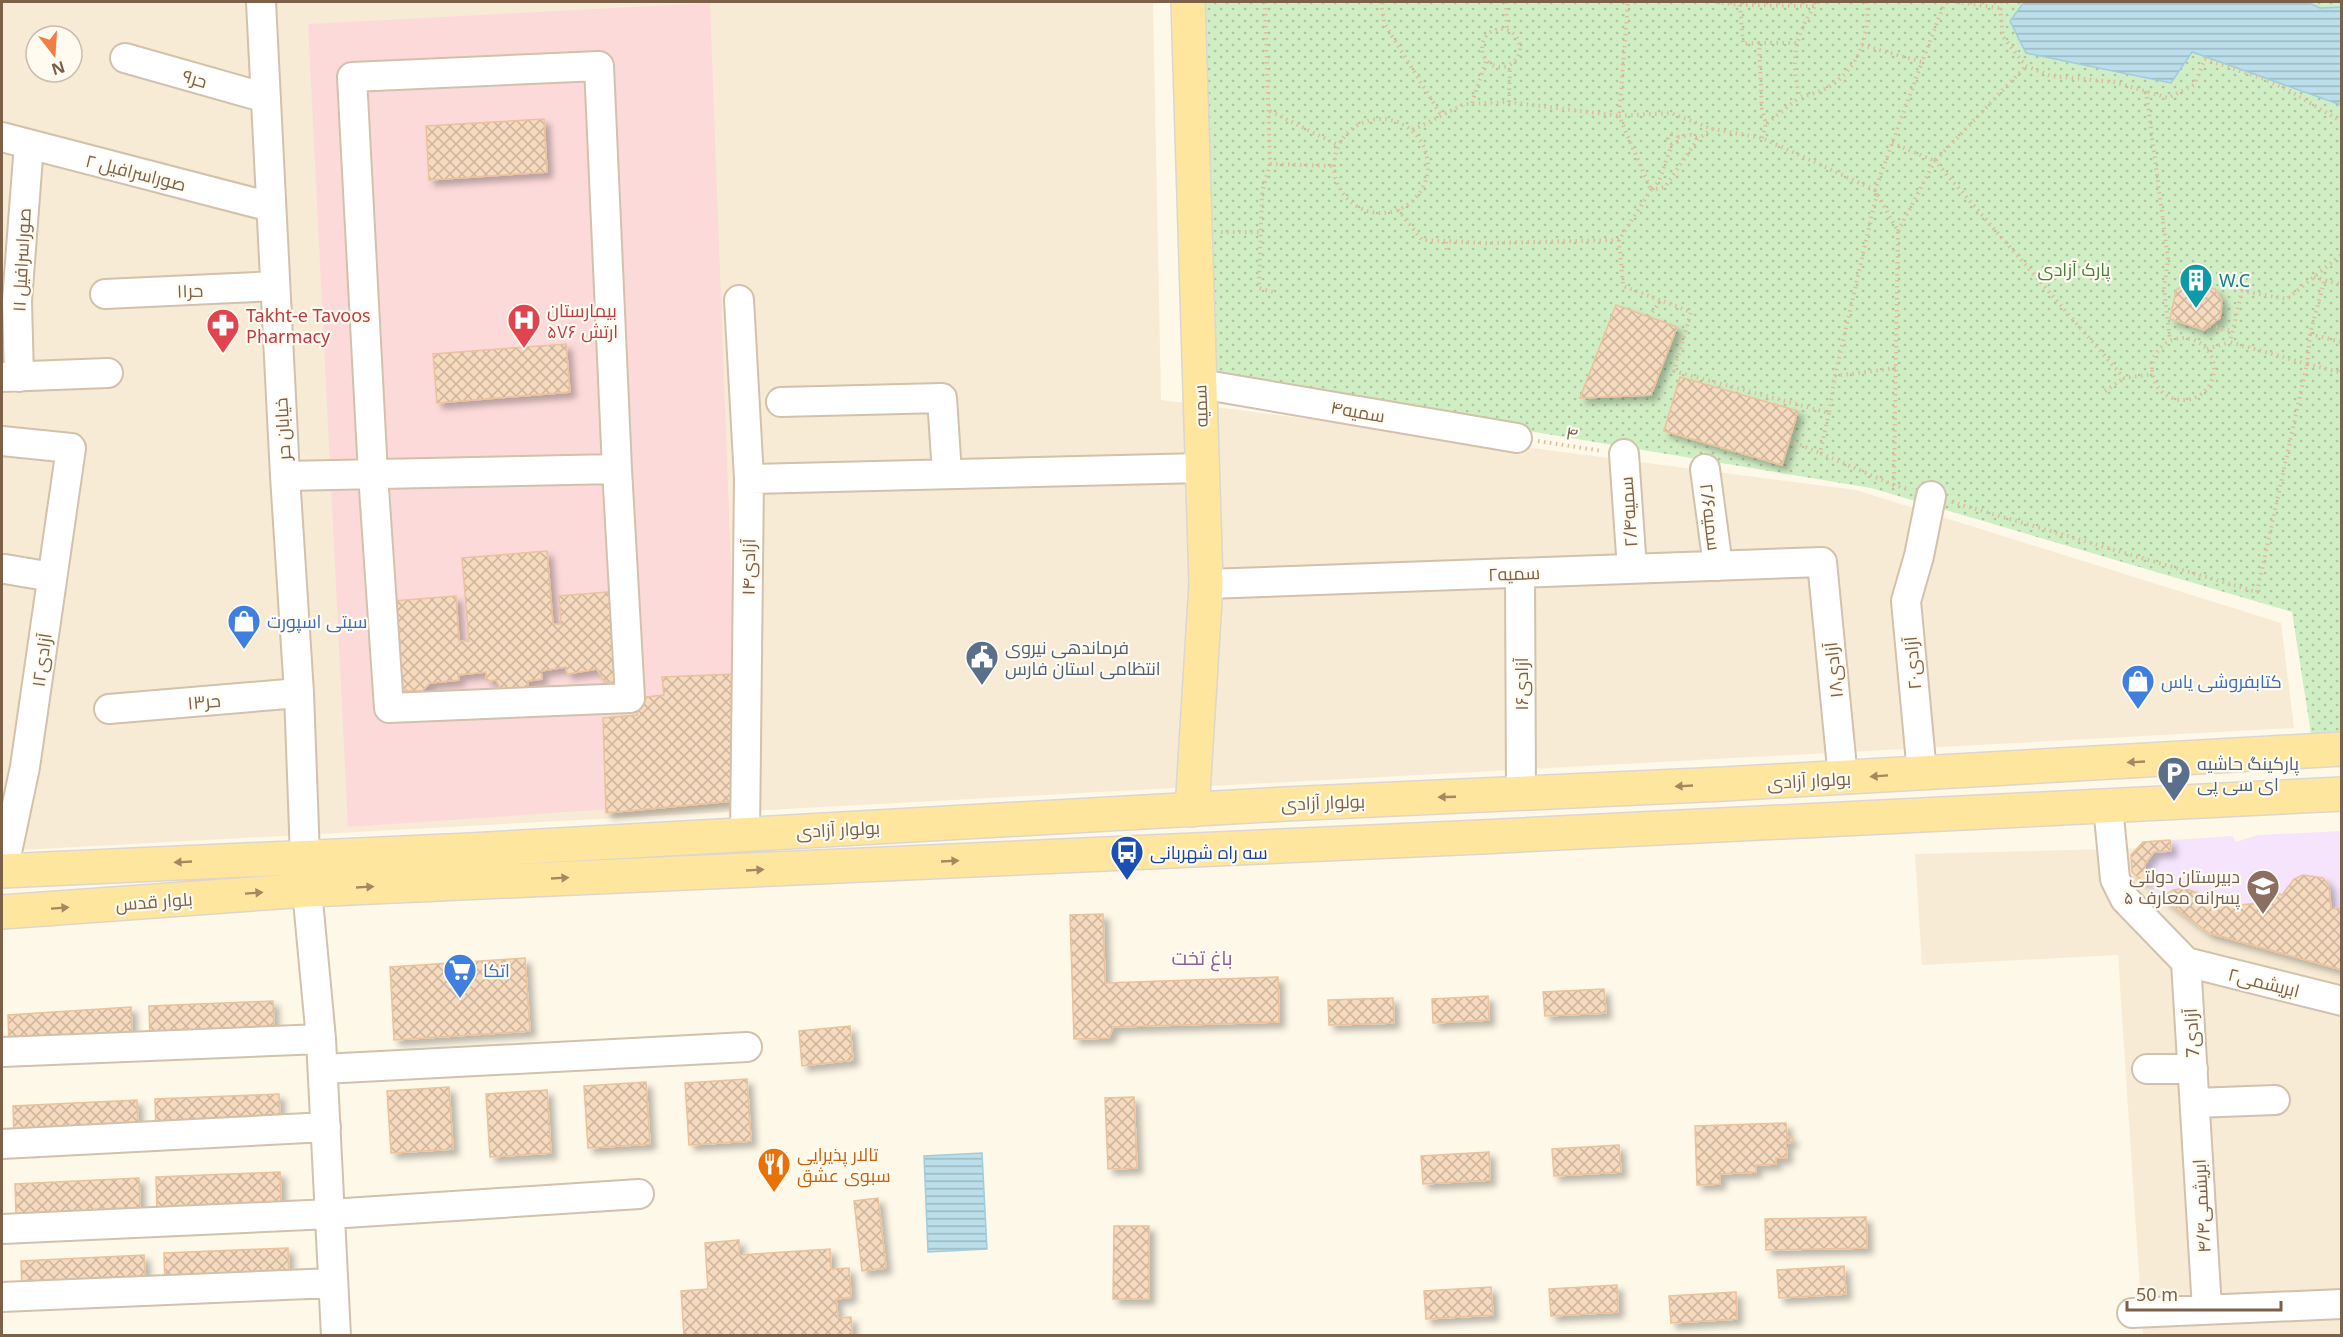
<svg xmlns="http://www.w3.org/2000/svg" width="2343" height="1337" font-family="'Noto Sans',Cairo,sans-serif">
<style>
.residential{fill:#f7ebd5;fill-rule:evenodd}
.education{fill:#f5e4fb}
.medical{fill:#fddada}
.park{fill:url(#park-dots)}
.water{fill:url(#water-rules);stroke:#9fcddd;stroke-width:1.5}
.building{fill:url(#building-cross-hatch);stroke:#ebc29b;stroke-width:1.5;filter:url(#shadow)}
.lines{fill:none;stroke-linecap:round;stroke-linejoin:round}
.minor-casing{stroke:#d2c1ac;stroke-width:32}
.major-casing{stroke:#ddd6cf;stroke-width:36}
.path{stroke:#dcbe9f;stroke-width:4;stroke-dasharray:1.5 4.5;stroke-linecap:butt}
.minor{stroke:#fff;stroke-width:28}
.major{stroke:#ffe69e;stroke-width:33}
.oneway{fill:#a38862}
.labels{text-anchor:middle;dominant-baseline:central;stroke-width:4.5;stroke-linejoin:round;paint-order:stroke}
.street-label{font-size:18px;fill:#7c6048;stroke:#fffbf0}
.park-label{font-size:18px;fill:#487c3c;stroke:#fffbf0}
.culture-label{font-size:18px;fill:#0d838f;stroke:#fffbf0;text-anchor:start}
.health-label{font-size:18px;fill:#be3a42;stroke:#fffbf0;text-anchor:start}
.shop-label{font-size:18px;fill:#366cbe;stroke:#fffbf0;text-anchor:start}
.service-label{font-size:18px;fill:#4e5e75;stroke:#fffbf0;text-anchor:start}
.transit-label{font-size:18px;fill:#164399;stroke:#fffbf0;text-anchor:start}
.education-label{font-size:18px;fill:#785e54;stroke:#fffbf0;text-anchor:end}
.food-label{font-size:18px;fill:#c56008;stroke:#fffbf0;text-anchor:start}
.neighbourhood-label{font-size:20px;fill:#8c6098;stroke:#fffbf0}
</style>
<defs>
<pattern id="park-dots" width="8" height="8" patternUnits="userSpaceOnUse" patternTransform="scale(1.5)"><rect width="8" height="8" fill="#d0eec4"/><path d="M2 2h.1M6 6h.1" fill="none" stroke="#aec4a1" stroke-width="1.8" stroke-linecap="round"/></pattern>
<pattern id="water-rules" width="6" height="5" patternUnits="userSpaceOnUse" patternTransform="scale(1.5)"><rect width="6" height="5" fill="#badeea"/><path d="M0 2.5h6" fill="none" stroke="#9cb7c0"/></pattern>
<pattern id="building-cross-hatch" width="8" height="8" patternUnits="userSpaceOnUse" patternTransform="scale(1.5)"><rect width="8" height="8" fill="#f6dabd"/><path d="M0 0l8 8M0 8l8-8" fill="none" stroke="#ccb49c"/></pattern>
<filter id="shadow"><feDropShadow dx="5.5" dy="5.5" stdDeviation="3" flood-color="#0004"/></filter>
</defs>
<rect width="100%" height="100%" fill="#fef8e8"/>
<!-- residential -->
<path class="residential" d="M2,2H1153L1161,400L1856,490L2281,623L2294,728L2,851ZM36,36H72V72H36Z
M2341,843V1335H2143L2118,955L1922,965L1915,854Z"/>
<!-- education -->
<path class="education" d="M2341,831V970L2209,933L2162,898L2132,872L2131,855L2143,842L2233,836L2236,842L2258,835Z"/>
<!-- medical -->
<path class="medical" d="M710,3L735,674L742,800L348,827L308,24Z"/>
<!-- park -->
<path class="park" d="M1205,2H2341V732L2311,734L2292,612L1871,488L1216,379Z"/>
<!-- water -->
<path class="water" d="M2024,2H2308L2320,8L2341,7V105L2192,52L2171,83L2026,53L2010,21Z
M982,1153L987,1249L928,1252L924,1156Z"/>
<!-- building -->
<path class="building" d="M544,119L547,172L429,180L426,126Z
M2188,283L2215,289L2222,301L2220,318L2204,330L2170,319L2176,290Z
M1616,305L1677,327L1651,395L1580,398Z
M566,344L570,392L437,403L433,354Z
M1680,377L1798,411L1782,465L1664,431Z
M547,551L553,624H561L559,596L619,591V680L611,682L604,681L597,669L567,674L566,667L541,671L542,679L528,681V693L505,697L496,680L487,681L486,672L458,675L459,680L430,683L422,691H408L399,686L393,601L456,596L459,641H469L462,558Z
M735,674L742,800L606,813L603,718L637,715L638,698L664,695L662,677Z
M2170,840L2171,851L2154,852L2145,864L2146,884L2132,872L2131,855L2143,842Z
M2303,875L2323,878L2329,886L2331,909L2342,908V970L2209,933L2162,898L2173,890L2185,888L2215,901L2238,905L2262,903L2276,893L2282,895L2294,879Z
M1103,914L1105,983L1278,977L1279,1022L1113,1027L1109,1038L1074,1039L1070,915Z
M525,958L530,1031L394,1040L390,967Z
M1604,989L1606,1013L1545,1016L1543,992Z
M1488,996L1489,1020L1433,1023L1432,999Z
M1393,998L1394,1023L1329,1025L1328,1000Z
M273,1001L274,1034L150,1039L149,1006Z
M131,1007L132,1039L9,1046L8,1015Z
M850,1026L853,1060L802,1066L799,1031Z
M747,1079L751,1141L689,1145L685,1083Z
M646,1082L650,1144L588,1148L584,1086Z
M449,1087L453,1149L391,1153L387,1091Z
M547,1090L551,1153L490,1157L486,1094Z
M279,1094L280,1127L156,1132L155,1099Z
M1134,1097L1137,1168L1108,1169L1105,1098Z
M137,1100L138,1133L14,1139L13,1106Z
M1786,1123L1787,1137H1792V1142L1786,1143L1787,1158H1776V1164L1756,1165V1172L1720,1174V1184L1697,1185L1695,1126Z
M1619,1145L1621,1172L1554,1176L1552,1149Z
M1489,1152L1490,1180L1423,1184L1421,1156Z
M280,1172L281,1205L157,1211L156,1177Z
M139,1178L140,1211L16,1217L15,1184Z
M878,1198L886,1268L862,1271L854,1201Z
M1866,1217L1867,1248L1766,1250L1765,1219Z
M1114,1226H1149V1299H1113Z
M739,1240V1255L830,1249L831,1269L849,1268L851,1297L836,1299L838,1318L851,1317L852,1336H684L681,1291L708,1289L705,1243Z
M288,1248L289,1281L165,1286L164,1253Z
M144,1255L146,1288L22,1294L21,1261Z
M1844,1266L1846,1294L1779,1298L1777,1270Z
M1617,1285L1618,1312L1551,1316L1549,1289Z
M1491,1287L1493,1315L1426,1319L1424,1291Z
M1736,1292L1737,1319L1671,1323L1669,1296Z"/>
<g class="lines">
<defs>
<path id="minor" d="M261,2L285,476L299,693L305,857
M125,58L266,98
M599,66L617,469L630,698L389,708L373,474L352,77Z
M2,137L271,207
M105,294L275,286
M739,300L749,479L745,834
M2,377L108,373
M19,377L17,301L29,144
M1200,384L1517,438
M781,402L942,398L947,474
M2,441L71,448L25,767L3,871
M1624,454L1632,569
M1705,469L1718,566
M285,476L617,469
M749,479L1202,468
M5,569L52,577
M1520,573L1521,794
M1206,584L1822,562L1843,778
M109,709L299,693
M1922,773L1906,601L1919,556L1931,496
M2108,806L2115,879L2125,899L2186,962
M307,890L321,1039L336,1336
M2186,962L2207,1309
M2186,962L2342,1001
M2,1052L321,1039
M323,1069L747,1047
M2147,1069H2193
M2195,1103L2275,1100
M2,1144L326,1127
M2,1229L330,1214L639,1194
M2,1297L333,1283
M2132,1313L2342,1304"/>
<path id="major" d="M1188,2L1206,584L1192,810
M2,871L470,850L1285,804L1724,784L2342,749
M2,912L307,890L1481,837L2342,794"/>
</defs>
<!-- minor casing -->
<use href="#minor" class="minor-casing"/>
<!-- major casing -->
<use href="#major" class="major-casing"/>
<!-- path -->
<path class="path" d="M1265,2L1270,164L1262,192L1259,288L1273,292
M1381,2L1384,23L1441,115
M1506,2L1507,30
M1716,2L1740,5L1743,44L1759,43
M1818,2C1796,30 1789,62 1800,97C1807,95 1816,93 1823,90C1856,74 1871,36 1867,2
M1956,2L2000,8
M2001,2L2000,8L2003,37L2026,66L2051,76L2114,82L2168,98L2194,85L2205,59L2264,79L2290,91L2342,122
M2339,2H2342
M1740,5L1814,6
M1482 48a19 19 0 1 1 38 0a19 19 0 1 1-38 0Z
M1796,43H1759L1762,109L1766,124L1800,97
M1862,45L1922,62L1945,2
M2146,91L2168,259L2164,289L2170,341
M1509,102L1510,66
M1472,103L1486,61
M1270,111L1338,145
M1334 166a47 47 0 1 1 94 0a47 47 0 1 1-94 0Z
M1413,130L1464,104L1509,102L1619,116L1628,2
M1668 139a5 5 0 1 1 10 0a5 5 0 1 1-10 0Z
M1678,137L1691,135L1698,139
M1762,138L1766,124
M1892,143L1935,161L2026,66
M1672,144L1659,181L1651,190L1619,116L1671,113L1712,129L1762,138L1875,190L1922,62
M1270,164L1333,166
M1875,190L1898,231L1894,485L1910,490
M1398,210L1422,240L1487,243L1619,240L1651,190L1665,187L1698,139L1712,129
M1898,231L1935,161L2124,378L2153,374
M1221,232H1259
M1619,240L1623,286L1691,312L1674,371L1829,413L1835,376L1896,368
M1446,242L1447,253
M2314,277L2342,285
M2324,282L2310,334L2342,342
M1649,317L1660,301
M2210,326L2232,331
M2310,334L2307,364L2230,342L2242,291L2287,299L2342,254
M2152 369a31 31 0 1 1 62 0a31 31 0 1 1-62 0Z
M2207,349L2230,342
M2341,372L2342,363
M1835,376L1877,193
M2105,391L2124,378
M1829,413L1820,453L1894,485
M1789,440L1820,453
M1538,441L1602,451
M1952,502L2257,592L2307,364L2339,372"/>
<!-- minor -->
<use href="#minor" class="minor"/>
<!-- major -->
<use href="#major" class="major"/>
</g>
<!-- one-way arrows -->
<defs><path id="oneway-solid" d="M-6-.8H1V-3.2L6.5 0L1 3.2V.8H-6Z" transform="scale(1.5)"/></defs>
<g class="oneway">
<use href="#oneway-solid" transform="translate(2136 762) rotate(177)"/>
<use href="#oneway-solid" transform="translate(1879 776) rotate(176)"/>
<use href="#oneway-solid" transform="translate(1684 786) rotate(177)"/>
<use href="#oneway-solid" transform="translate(1447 797) rotate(178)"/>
<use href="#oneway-solid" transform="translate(950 861) rotate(-3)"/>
<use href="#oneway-solid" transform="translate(183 862) rotate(177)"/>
<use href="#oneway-solid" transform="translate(755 870) rotate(-3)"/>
<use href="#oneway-solid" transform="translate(560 878) rotate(-3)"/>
<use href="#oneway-solid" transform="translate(365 887) rotate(-3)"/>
<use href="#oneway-solid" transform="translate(254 893) rotate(-4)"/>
<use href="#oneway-solid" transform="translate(60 908) rotate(-4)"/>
</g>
<!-- icons -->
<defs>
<symbol id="building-pin" viewBox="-11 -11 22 30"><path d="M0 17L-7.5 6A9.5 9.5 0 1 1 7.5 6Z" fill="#0f9aa8" stroke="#fffbf0"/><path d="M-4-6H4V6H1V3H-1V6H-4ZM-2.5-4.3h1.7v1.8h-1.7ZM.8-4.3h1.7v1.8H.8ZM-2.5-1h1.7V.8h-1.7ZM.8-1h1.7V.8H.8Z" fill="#fff"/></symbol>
<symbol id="hospital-pin" viewBox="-11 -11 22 30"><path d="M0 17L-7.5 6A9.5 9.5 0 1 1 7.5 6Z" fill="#e0444e" stroke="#fffbf0"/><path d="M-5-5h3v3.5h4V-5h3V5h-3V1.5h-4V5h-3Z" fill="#fff"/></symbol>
<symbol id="pharmacy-pin" viewBox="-11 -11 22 30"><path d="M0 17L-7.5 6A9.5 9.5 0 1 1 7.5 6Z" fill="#e0444e" stroke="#fffbf0"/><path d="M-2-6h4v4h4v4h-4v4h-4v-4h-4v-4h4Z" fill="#fff"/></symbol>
<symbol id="shop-pin" viewBox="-11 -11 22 30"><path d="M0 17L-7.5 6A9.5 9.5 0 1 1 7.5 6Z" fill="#3f7fe0" stroke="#fffbf0"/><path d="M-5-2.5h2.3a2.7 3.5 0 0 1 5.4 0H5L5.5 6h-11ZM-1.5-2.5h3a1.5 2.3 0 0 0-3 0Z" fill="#fff"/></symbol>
<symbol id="civic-pin" viewBox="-11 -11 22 30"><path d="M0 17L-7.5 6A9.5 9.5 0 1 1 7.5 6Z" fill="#5c6f8a" stroke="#fffbf0"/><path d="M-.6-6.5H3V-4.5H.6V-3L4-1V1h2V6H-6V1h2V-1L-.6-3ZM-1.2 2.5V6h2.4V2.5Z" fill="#fff"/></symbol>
<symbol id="parking-pin" viewBox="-11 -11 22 30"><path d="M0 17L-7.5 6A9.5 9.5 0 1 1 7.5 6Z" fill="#5c6f8a" stroke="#fffbf0"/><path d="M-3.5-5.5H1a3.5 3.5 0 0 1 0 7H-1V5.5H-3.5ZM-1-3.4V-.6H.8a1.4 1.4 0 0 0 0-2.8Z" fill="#fff"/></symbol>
<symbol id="bus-pin" viewBox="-11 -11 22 30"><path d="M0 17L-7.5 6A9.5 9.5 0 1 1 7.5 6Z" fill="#1a4fb4" stroke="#fffbf0"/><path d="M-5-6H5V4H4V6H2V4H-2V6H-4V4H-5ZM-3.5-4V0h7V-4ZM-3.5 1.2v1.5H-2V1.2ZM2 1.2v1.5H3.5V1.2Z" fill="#fff"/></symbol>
<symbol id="school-pin" viewBox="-11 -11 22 30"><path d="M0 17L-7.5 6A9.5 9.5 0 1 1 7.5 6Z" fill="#8d6e63" stroke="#fffbf0"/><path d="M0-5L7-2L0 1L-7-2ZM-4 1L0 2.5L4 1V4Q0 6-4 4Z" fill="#fff"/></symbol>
<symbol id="supermarket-pin" viewBox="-11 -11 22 30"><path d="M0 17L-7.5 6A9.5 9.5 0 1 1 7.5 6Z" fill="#3f7fe0" stroke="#fffbf0"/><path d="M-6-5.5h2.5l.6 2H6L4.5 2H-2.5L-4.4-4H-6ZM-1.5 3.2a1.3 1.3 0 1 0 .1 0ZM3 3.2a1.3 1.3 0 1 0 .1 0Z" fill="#fff"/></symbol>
<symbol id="restaurant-pin" viewBox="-11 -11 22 30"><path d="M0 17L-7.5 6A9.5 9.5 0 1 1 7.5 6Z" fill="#e8710a" stroke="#fffbf0"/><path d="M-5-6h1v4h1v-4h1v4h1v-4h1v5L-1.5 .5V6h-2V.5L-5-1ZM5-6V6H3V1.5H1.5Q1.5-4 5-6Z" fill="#fff"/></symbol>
</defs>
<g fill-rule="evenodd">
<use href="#building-pin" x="2177" y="261" width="38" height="52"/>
<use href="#hospital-pin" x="505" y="301" width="38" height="52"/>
<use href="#pharmacy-pin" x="204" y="306" width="38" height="52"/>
<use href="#shop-pin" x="225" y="602" width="38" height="52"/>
<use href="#civic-pin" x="963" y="638" width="38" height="52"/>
<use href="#shop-pin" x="2119" y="662" width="38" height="52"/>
<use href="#parking-pin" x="2155" y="754" width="38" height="52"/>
<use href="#bus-pin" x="1108" y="833" width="38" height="52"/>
<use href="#school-pin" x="2244" y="867" width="38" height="52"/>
<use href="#supermarket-pin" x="441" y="951" width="38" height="52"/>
<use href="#restaurant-pin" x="755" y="1145" width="38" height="52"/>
</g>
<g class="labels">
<!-- street labels -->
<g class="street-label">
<text transform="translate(195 78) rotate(16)">حر۹</text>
<text transform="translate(136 172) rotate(14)">صوراسرافیل ۲</text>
<text transform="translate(21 260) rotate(-87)">صوراسرافیل ۱۱</text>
<text transform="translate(190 290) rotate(-2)">حر۱۱</text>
<text transform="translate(1200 406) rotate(-92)">سمیه</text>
<text transform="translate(1358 411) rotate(10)">سمیه۴</text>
<text transform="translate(282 429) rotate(-93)">خیابان حر</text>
<text transform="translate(1572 433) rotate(9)">۴</text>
<text transform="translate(1628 512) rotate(-94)">سمیه۲/۴</text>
<text transform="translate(1711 517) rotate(83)">سمیه۲/۶</text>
<text transform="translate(748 567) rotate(-89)">آزادی۱۴</text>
<text transform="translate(1514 573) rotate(-2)">۲سمیه</text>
<text transform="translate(41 660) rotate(-82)">آزادی۱۲</text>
<text transform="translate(1912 663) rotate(-95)">آزادی۲۰</text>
<text transform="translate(1833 670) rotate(-96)">آزادی۱۸</text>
<text transform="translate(1521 684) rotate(-90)">آزادی۱۶</text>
<text transform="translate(204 701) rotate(-5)">حر۱۳</text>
<text transform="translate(1809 780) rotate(-3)">بولوار آزادی</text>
<text transform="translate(1323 802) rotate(-2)">بولوار آزادی</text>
<text transform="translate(838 829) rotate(-3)">بولوار آزادی</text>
<text transform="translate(154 901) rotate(-4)">بلوار قدس</text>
<text transform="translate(2264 982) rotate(14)">ابریشمی۲</text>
<text transform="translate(2191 1033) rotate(-93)">7آزادی</text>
<text transform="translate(2201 1206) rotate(-93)">ابریشمی۴/۴</text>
</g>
<!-- park labels -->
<g class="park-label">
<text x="2074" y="269">پارک آزادی</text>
</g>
<!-- culture labels -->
<g class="culture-label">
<text x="2219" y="280">W.C</text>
</g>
<!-- health labels -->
<g class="health-label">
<text x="547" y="310">بیمارستان<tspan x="547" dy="21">۵۷۶ ارتش</tspan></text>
<text x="246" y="315">Takht-e Tavoos<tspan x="246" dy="21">Pharmacy</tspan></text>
</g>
<!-- shop labels -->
<g class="shop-label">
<text x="267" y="621">سیتی اسپورت</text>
<text x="2161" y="681">کتابفروشی یاس</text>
<text x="483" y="970">اتکا</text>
</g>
<!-- service labels -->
<g class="service-label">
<text x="1005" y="647">فرماندهی نیروی<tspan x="1005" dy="21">انتظامی استان فارس</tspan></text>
<text x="2197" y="763">پارکینگ حاشیه<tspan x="2197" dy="21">ای سی پی</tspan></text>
</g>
<!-- transit labels -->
<g class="transit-label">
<text x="1150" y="852">سه راه شهربانی</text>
</g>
<!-- education labels -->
<g class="education-label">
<text x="2240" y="876">دبیرستان دولتی<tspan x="2240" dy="21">پسرانه معارف ۵</tspan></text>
</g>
<!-- food labels -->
<g class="food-label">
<text x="797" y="1154">تالار پذیرایی<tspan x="797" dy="21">سبوی عشق</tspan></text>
</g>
<!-- neighbourhood labels -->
<g class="neighbourhood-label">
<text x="1202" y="957">باغ تخت</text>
</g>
</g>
<!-- border -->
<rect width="2343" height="1337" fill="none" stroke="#7c6048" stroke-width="6"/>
<!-- north arrow -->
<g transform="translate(54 54) rotate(163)"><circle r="28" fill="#fffbf0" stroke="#cbbdad" stroke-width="1.5"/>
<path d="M0-4.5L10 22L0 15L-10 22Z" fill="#f27e43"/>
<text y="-9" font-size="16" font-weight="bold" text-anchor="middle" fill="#7c6048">N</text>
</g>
<!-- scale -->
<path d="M2127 1301v9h154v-9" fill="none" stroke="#7c6048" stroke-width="3"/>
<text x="2136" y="1301" font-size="18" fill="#7c6048" stroke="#fffbf0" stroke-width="4.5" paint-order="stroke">50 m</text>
</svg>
